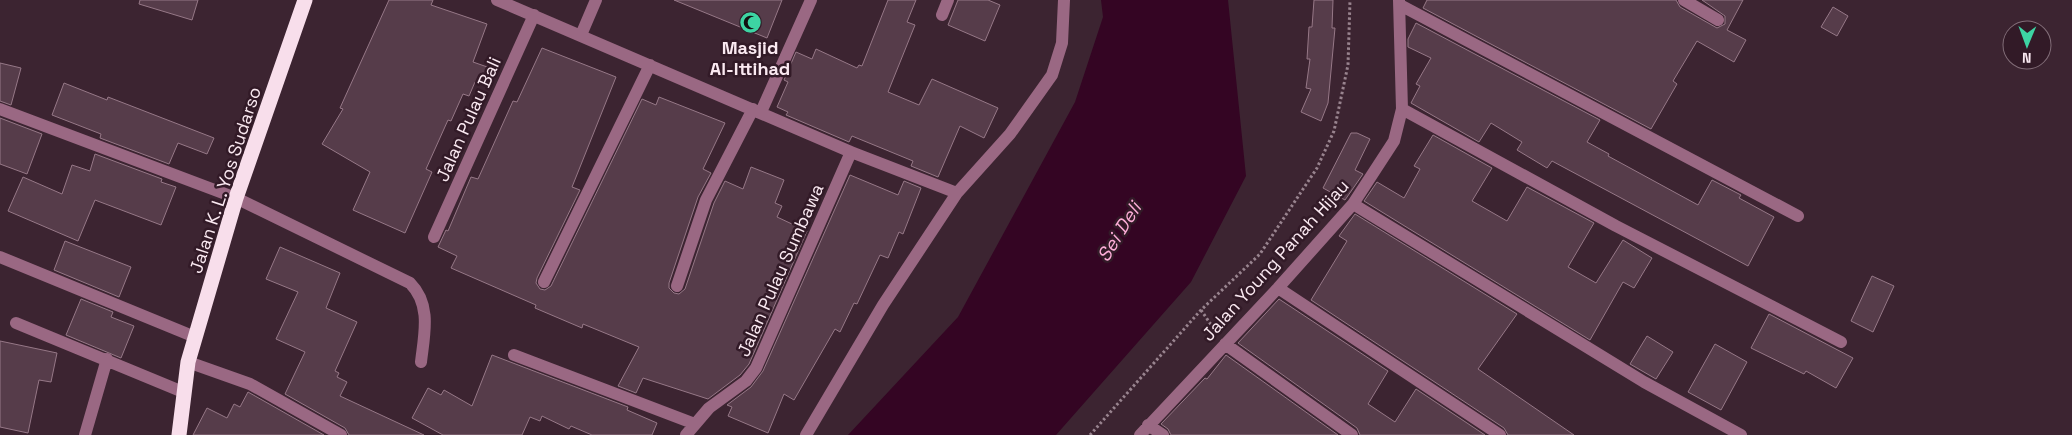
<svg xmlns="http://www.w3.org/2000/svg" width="2072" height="435" font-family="'Space Grotesk',sans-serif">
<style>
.water{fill:#340523}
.building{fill:#563c4a;stroke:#967887}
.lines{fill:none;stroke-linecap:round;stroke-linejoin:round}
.path{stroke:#99848f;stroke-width:3;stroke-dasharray:2.5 2.5;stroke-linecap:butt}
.minor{stroke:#9a6883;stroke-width:12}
.highway{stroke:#f8deeb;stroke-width:15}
.labels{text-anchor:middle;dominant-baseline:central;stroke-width:5;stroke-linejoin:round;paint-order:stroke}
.poi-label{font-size:18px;font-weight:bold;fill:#fae9f1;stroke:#321a27}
.street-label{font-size:18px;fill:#fae9f1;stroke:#321a27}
.water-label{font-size:19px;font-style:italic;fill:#fbacd6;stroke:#321a27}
</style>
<rect width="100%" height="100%" fill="#3c2431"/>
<!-- water -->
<path class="water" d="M1101,0H1228L1246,176L1191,282L1056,435H848L958,317L1075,102L1103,17Z"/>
<!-- building -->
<path class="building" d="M140,0H198L192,20L139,4Z
M389,0H433L431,5L487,24L473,62L493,69L486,86L475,82L469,96L463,94L451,121L448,120L426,169L432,172L405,233L353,210L370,172L322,144L343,109L340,108Z
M674,0H782L767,38Z
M888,0H916L907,22L915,25L888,92L919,105L932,79L998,108L984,138L960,126L938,177L911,166L913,161L852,136L849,142L786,115L788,112L777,107L788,82L784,80L796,52L812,59L816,49L857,68L859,65L862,66Z
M958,0H988L1000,5L985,41L948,25Z
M1314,0H1333L1332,28H1335L1328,103L1321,121L1301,112L1311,89L1306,88L1310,59H1307L1309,27H1312Z
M1427,0H1676L1680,7L1717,28L1725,24V16L1702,0H1743L1727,30L1746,40L1734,62L1697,41L1673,81L1677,84L1651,129L1423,8Z
M1833,7L1848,16L1837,36L1821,27Z
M1416,23L1600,120L1587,142L1609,154L1608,156L1698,205L1712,180L1741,195L1739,198L1774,217L1748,266L1552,161L1547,168L1517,150L1522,142L1491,123L1479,142L1411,103L1420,86L1416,84L1431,58L1408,47V39Z
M542,48L616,77L572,187L580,190L537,278L536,283L540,289L545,290L551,286L642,99L656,105L659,97L725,123L703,169L711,173L698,197L669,283V288L674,293L679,294L685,289L714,203L725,181L743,189L751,167L784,180L775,203L782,206L777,217L807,231L749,364L740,375L708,399L643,378L636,393L618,386L639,347L583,324L582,328L535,308L536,305L451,268L457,256L438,247L446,230L448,231L471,177L478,179L513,101L517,102Z
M0,63L21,68L11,105L0,101Z
M64,83L107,100L108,97L214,138L207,154L178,143L169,164L100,138L101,134L52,115Z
M0,118L42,134L27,174L0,164Z
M1351,133H1357L1370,139L1355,170L1363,174L1345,200L1323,188Z
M1433,135L1492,168L1472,201L1507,221L1527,187L1594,223L1568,267L1596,283L1623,240L1652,258L1634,288L1623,282L1590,340L1364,201L1377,182L1404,198L1420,169L1414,166Z
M95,154L162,179L161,182L176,187L161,225L95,200L78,241L8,211L23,177L62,194L72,165L90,171Z
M850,175L898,195L904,181L921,188L903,234L899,232L888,258L880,255L857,304L854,303L840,332L835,329L794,400L784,394L768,433L728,416L732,407L727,405L751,387L763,371Z
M1355,214L1517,314L1478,369L1574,435H1508L1504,428L1311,300L1347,241L1339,236Z
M65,241L131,267L119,297L54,270Z
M280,247L340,273L326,308L357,322L335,371L339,373L337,377L347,382L340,396L424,435H349L345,428L285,394L305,352L276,339L298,292L266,279Z
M1872,276L1894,286L1873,332L1851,321Z
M81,299L113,312L111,317L134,326L121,358L66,335Z
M1279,299L1388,371L1368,404L1395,422L1416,389L1485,435H1360L1357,428L1238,343Z
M1769,314L1853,358L1836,388L1806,371L1804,374L1751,348Z
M1647,336L1673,352L1656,379L1630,364Z
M0,341L57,353L51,382L39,380L28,433L0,427Z
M1715,344L1747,362L1721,410L1688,392Z
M492,355L628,407L627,410L657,423L652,435H592L571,426L569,429L542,416L540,421L530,417L522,435H443L412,418L428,388L441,395L444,390L472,406Z
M1226,355L1338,435H1171L1168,429L1161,424L1205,378L1207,379Z
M248,392L324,435H193L207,408L227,418L234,404L240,407Z"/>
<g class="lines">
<!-- path -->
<path class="path" d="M1201,310L1216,332
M1090,435L1201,310L1260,254L1317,168L1334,131L1348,65L1350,0"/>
<!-- minor -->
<path class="minor" d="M497,0L851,152L957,193
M1684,0L1718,20
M1400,5L1798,216
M942,15L948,0
M581,35L596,0
M0,109L236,198L410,283C432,305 424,335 421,362
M1402,109L1616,226L1841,342
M761,112L811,0
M1353,204L1644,382L1741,435
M434,237L534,15
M0,257L195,337
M544,282L650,65
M677,286L706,200L753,109
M1278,288L1500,435
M16,323L183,392
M1225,344L1352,435
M514,355L695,424
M188,362L250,384L341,435
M1148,425L1163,435
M85,435L107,359
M686,435L709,408L746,381L756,368L851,152
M806,435L883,305L957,193L1010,134L1052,75L1062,43L1064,0
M1140,435L1278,288L1353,204L1394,141L1402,109L1399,0"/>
<!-- highway -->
<path class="highway" d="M179,435L188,362L236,198L305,0"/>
</g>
<!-- icons -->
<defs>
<symbol id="mosque-disc" viewBox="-11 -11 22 22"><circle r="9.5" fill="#3dd4a3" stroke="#321a27"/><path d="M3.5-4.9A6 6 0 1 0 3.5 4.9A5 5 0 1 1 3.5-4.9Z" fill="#111"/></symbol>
</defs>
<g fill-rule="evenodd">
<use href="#mosque-disc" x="738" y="10" width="25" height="25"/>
</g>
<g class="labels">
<!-- poi labels -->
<g class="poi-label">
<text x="750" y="47">Masjid<tspan x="750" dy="21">Al-Ittihad</tspan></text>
</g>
<!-- street labels -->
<g class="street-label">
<text transform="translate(468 119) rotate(-66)">Jalan Pulau Bali</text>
<text transform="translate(225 180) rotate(-72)">Jalan K. L. Yos Sudarso</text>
<text transform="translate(1275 260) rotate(-48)">Jalan Young Panah Hijau</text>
<text transform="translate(780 270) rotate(-66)">Jalan Pulau Sumbawa</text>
</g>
<!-- water labels -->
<g class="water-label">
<text transform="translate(1119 232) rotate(-58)">Sei Deli</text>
</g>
</g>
<!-- north arrow -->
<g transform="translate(2027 45) rotate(181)"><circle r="24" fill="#321a27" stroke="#826d78"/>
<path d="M0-4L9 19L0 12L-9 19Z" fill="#3dd4a3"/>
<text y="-8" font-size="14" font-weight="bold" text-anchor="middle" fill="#fae9f1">N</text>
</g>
</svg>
